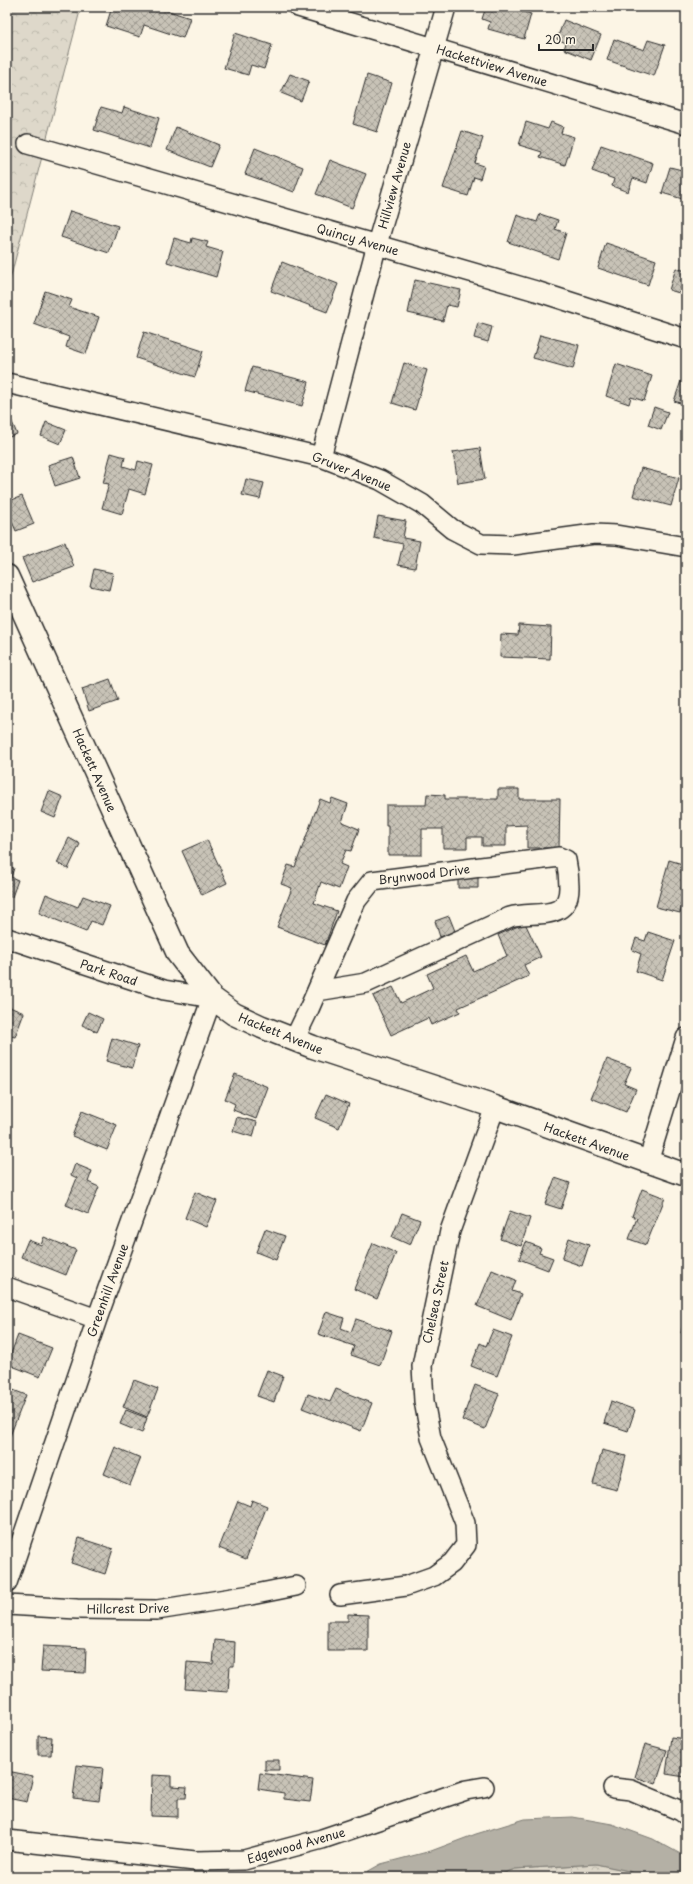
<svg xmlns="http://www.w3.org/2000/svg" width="693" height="1884" font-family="'Playpen Sans',sans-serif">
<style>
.park{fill:url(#park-crowns);stroke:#84827a}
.water{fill:#b4b0a5;stroke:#7d7b74}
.building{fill:url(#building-cross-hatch);stroke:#2b2b2b}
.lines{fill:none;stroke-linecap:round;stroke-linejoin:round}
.minor-casing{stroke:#2b2b2b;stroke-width:22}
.major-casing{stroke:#2b2b2b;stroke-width:25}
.minor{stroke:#fcf5e5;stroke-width:19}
.major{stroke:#fcf5e5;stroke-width:22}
.labels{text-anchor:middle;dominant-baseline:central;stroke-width:3;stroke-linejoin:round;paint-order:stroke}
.street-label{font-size:12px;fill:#2b2b2b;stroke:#fcf5e5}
</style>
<defs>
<pattern id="park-crowns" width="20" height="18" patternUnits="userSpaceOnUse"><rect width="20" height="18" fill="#ded8ca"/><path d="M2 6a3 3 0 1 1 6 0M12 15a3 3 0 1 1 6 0" fill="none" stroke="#bfbaae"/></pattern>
<pattern id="building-cross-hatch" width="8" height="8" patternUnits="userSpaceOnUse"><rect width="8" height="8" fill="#c8c3b7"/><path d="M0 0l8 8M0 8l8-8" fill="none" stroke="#a39f95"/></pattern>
</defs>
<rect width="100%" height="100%" fill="#fcf5e5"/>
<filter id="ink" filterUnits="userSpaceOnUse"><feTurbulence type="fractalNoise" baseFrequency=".025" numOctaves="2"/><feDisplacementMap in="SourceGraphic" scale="8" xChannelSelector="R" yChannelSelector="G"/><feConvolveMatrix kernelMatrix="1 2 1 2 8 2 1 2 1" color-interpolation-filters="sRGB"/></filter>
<g filter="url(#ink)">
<!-- park -->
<path class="park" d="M7,7H81L7,291Z
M596,1864L629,1871L640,1877H493L515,1869Z"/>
<!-- water -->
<path class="water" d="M573,1817L612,1824L653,1839L686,1857V1877H640L629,1871L596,1864L515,1869L493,1877H358L381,1864L431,1851L476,1834L525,1819Z"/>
<!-- building -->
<path class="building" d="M112,7H157L190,18L183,38L144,25L140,37L106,26Z
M486,7H506L531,14L524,39L488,29L490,22L482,19Z
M564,20L601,35L591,60L564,49L566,43L557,39Z
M235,33L272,45L264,69L251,65L248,75L224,68Z
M614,39L644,50L648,40L665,45L654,76L607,60Z
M290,74L309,81L301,101L281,93Z
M367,75L392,83L377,132L353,124Z
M101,107L122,113L124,107L159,118L150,148L94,130Z
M526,122L548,129L551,122L563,127L561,133L574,137L565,165L540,157L542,152L519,145Z
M176,127L219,145L210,167L167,150Z
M462,131L483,138L475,163L484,166L480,179L474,177L468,196L443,188Z
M601,145L653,163L647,183L633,178L628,192L612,186L614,179L592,171Z
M255,148L303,167L294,192L245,174Z
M330,160L366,174L352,208L316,194Z
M670,167L686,171V200L662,193Z
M70,211L118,226L109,253L61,237Z
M540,214L558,220L555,229L566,233L558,259L508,242L517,215L537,222Z
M174,238L191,243L192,238L208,242L206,247L223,252L216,277L167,262Z
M606,243L656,260L648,285L598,268Z
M282,262L338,284L327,312L271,291Z
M676,268L686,271V295L669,290Z
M415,280L461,290L457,307L447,305L443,321L408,313Z
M45,291L72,300L69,307L99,317L86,354L66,347L69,337L34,324Z
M478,323L492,327L488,342L474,338Z
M144,332L203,351L195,377L136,358Z
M540,335L579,345L573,369L533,358Z
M404,363L427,370L415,410L392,403Z
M616,364L652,376L644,401L631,397L629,404L606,396Z
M252,367L309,382L302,406L245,391Z
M681,381L686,383V416L680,414L683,404L674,401Z
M654,407L668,412L661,430L648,425Z
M7,410L17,434L7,438Z
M46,422L66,430L60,444L41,436Z
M480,448L485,479L458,483L453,452Z
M111,453L125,457L123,466L136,470L138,461L153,465L145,494L129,489L122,514L102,508L109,484L103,483Z
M73,457L80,478L55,486L48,465Z
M641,468L679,478L671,506L633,496Z
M246,479L264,483L260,499L242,495Z
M22,496L34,524L16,531L7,510V502Z
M378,516L406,521L403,538L420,541L415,568L398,565L403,544L374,538Z
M65,542L74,567L32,582L22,558Z
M94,569L113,573L109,590L90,586Z
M519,625L551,627L550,659L500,657L501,634L518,635Z
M110,679L118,701L89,711L82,689Z
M498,789H519V799H560L559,848H527V825L506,826V846H482V837H467V848H443V829H422V855H388V826H386V805H426L427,794L445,795V799H498Z
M49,791L63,797L55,818L41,812Z
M332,798L348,804L342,822L359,829L351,851L346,850L340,864L347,867L339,889L321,882L314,903L337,911L325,945L277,927L292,888L281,884L288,865L295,867L320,799L330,803Z
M69,838L80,844L68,869L57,863Z
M207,840L227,883L202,895L182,851Z
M669,860L686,865V892L680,913L656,907Z
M7,866L14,868L11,877L18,880L12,897L7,896Z
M458,874H478V888H458Z
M46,894L78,907L83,896L110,906L102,925L91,921L86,932L39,913Z
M449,916L455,931L440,937L435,921Z
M525,923L541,957L524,965L529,976L458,1008L460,1012L431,1025L428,1018L391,1035L373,996L393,987L401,1003L433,988L427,974L466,956L473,971L507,956L498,935Z
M648,932L675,941L662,980L636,971L641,954L632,950L636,938L645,941Z
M7,1006L24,1013L15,1037L7,1035Z
M88,1012L103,1019L97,1032L82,1025Z
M112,1038L138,1046L132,1068L106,1061Z
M607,1059L631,1068L624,1084L636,1089L626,1112L591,1098Z
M235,1074L268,1087L256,1119L233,1110L235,1104L225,1099Z
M326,1094L349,1104L339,1128L315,1118Z
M82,1111L117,1125L107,1150L72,1136Z
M237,1117L257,1122L253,1137L233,1131Z
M75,1164L92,1171L88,1182L99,1187L88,1214L66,1205L77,1178L71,1175Z
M555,1178L570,1183L561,1209L545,1204Z
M642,1189L665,1198L646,1245L629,1239L637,1218L632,1216Z
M195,1192L217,1201L206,1227L185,1218Z
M510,1211L530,1218L521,1246L500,1239Z
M402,1213L420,1220L410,1245L392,1237Z
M265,1229L285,1236L276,1260L256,1252Z
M44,1237L76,1250L66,1275L21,1257L28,1240L41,1245Z
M569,1238L589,1245L582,1266L562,1259Z
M526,1242L541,1248L539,1253L553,1258L548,1270L519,1259Z
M373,1243L396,1253L377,1299L354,1289Z
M492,1270L516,1280L512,1291L521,1294L511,1320L477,1306Z
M326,1312L344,1318L341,1328L351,1332L356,1319L392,1331L380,1365L351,1355L354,1346L318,1334Z
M686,1312V1334L681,1333Z
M493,1330L512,1337L497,1376L471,1366L480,1343L486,1346Z
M18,1335L52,1348L40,1377L7,1364Z
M267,1370L283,1376L274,1402L257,1396Z
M134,1380L158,1389L147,1417L123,1407Z
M475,1385L499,1394L485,1429L462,1420Z
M8,1388L26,1395L10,1436L7,1434Z
M336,1389L372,1403L361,1431L302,1408L308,1394L330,1402Z
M611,1401L635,1410L628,1431L604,1423Z
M126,1410L147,1418L142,1433L120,1424Z
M115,1447L141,1458L130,1485L104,1474Z
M602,1450L626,1456L617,1490L593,1484Z
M252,1500L267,1506L246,1559L219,1548L238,1501L250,1506Z
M79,1538L113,1549L105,1574L71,1563Z
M348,1614L368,1615V1651H328V1621H348Z
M215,1640L235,1642L234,1666H230L228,1692L185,1689L187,1662L213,1664Z
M43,1646L86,1648L85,1673L41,1671Z
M38,1736L52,1737L51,1755H38Z
M671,1737L686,1739L685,1777L666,1774Z
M645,1744L667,1750L656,1784L635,1777Z
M265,1760H279V1770H265Z
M77,1765L103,1768L99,1801L73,1798Z
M7,1771L33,1776L27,1802L7,1798Z
M260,1773L313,1780L310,1802L284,1799V1793L258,1789Z
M152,1775L171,1776V1786L187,1787L186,1798H178V1817L151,1816Z"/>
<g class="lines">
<defs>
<path id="minor" d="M298,7L686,124
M28,144L536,291L686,339
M7,383L321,457L380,480L422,504L452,529L481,544L513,545L594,534L616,535L686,547
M321,457L377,244L446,7
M7,938L164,990L212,998L97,1319L7,1583
M294,1040L309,1009L356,901L372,881L559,857L566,860C568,869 569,877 569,887C569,923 534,910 510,917L366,983L317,991
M648,1162L686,1038
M7,1287L97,1319
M340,1595L406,1586L434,1576L452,1563L466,1545L465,1523L431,1438L424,1401L422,1366L450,1231L495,1107
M7,1605L77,1609L157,1610L251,1595L296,1586
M613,1788L631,1790L681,1811L686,1815
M7,1840L195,1861L244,1860L322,1839L466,1790L484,1787"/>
<path id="major" d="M7,576L178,954L212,998L234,1014L262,1027L313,1047L495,1107L686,1175"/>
</defs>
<!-- minor casing -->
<use href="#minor" class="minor-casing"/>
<!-- major casing -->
<use href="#major" class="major-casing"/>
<!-- minor -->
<use href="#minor" class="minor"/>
<!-- major -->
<use href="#major" class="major"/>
</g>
</g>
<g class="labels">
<!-- street labels -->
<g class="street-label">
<text transform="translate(492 65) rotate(17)">Hackettview Avenue</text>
<text transform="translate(394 185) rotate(-74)">Hillview Avenue</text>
<text transform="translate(358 239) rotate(16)">Quincy Avenue</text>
<text transform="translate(352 471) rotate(22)">Gruver Avenue</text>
<text transform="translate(95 770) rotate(66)">Hackett Avenue</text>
<text transform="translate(424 874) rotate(-7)">Brynwood Drive</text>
<text transform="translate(109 972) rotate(18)">Park Road</text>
<text transform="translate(281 1033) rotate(22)">Hackett Avenue</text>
<text transform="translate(587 1141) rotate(20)">Hackett Avenue</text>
<text transform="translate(107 1290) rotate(-70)">Greenhill Avenue</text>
<text transform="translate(435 1302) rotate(-78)">Chelsea Street</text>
<text transform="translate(128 1608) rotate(-1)">Hillcrest Drive</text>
<text transform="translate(296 1845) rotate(-16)">Edgewood Avenue</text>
</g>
</g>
<!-- margin -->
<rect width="693" height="1884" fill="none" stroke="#fcf5e5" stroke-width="24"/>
<rect x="12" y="12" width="669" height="1860" fill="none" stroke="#2b2b2b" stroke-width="1.5" filter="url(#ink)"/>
<!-- scale -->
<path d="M539 44v6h54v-6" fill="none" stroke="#2b2b2b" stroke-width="2"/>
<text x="545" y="44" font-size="12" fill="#2b2b2b" stroke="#fcf5e5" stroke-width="3" paint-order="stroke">20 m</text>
</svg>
